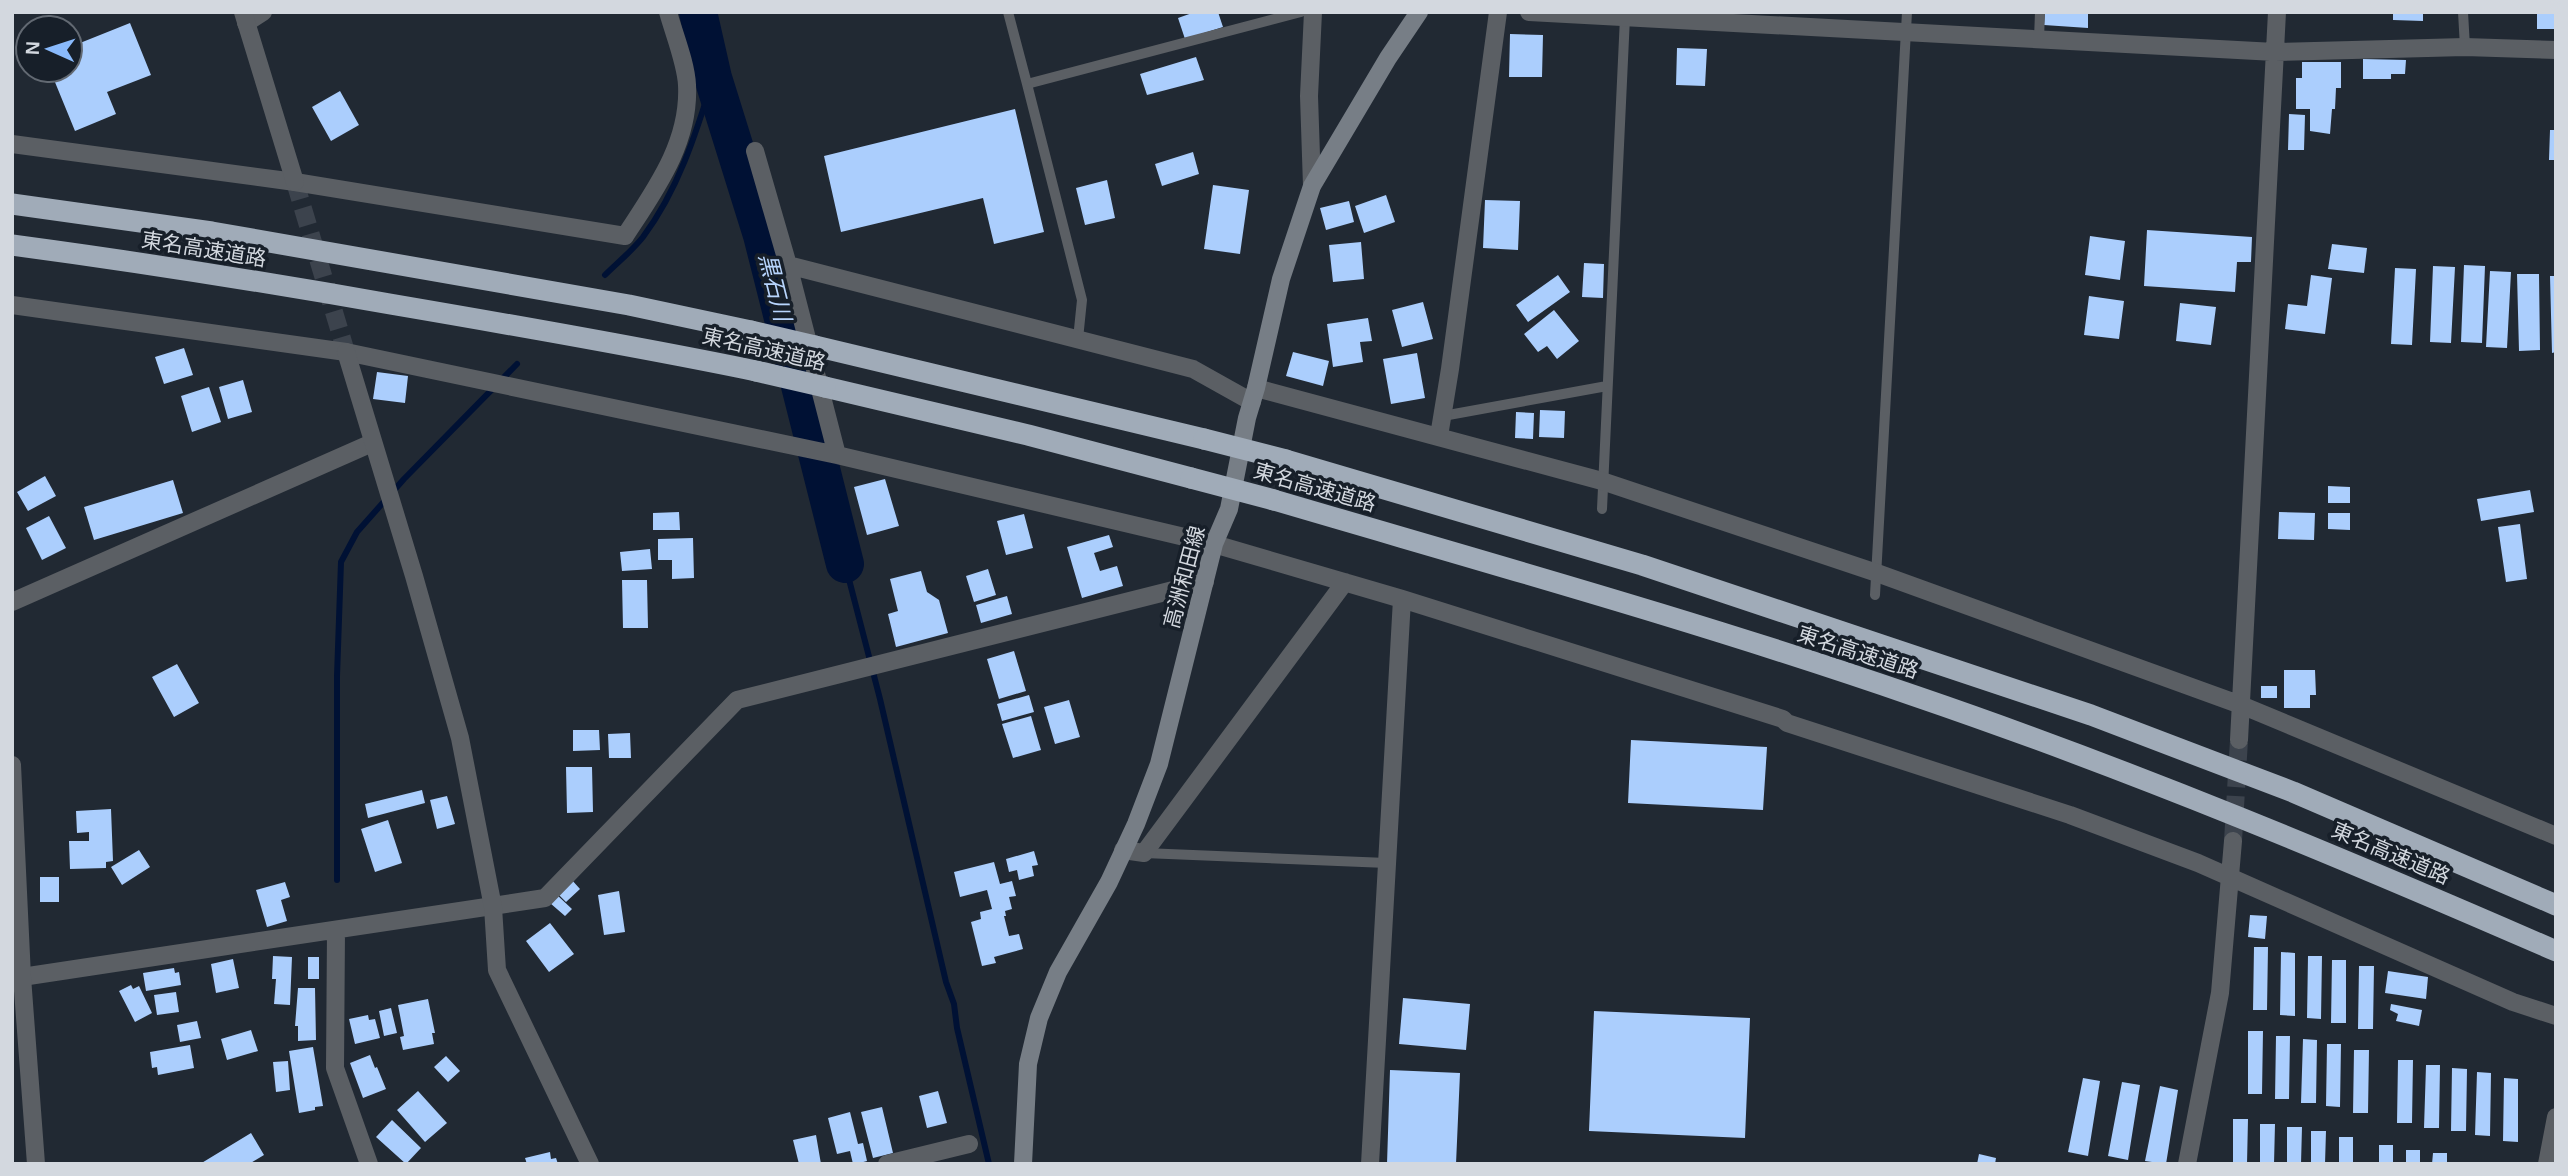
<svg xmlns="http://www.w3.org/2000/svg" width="2568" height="1176" font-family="Arial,'Noto Sans JP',sans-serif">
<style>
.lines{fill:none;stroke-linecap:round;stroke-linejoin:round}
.stream{stroke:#001134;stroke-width:6}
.river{stroke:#001134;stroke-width:38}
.building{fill:#abcefd}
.minor-tunnel{stroke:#3c434d;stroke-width:18;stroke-dasharray:18 9;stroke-linecap:butt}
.tertiary-tunnel{stroke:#3c434d;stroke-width:18;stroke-dasharray:18 9;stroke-linecap:butt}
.service{stroke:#5b5f64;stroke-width:10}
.minor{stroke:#5b5f64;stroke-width:18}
.tertiary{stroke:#5b5f64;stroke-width:18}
.secondary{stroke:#777e86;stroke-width:18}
.motorway{stroke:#a0abb8;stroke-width:21}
.motorway-bridge{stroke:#a0abb8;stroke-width:21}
.labels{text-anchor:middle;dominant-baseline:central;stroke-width:7;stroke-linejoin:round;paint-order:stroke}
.street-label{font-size:21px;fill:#d3d8df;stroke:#171f29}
.water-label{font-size:23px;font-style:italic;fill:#b8d5fd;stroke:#171f29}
</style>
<rect width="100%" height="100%" fill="#212933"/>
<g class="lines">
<!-- stream -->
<path class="stream" d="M605,275C617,263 632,251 643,237C678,190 696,134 713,78
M845,564L880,699L946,982L954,1004L957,1028L989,1164
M337,880V676L341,562L357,532L404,479L517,364"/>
<!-- river -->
<path class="river" d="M698,12L713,78L762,235L845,564"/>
</g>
<!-- building -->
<path class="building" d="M1195,12H1218L1223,27L1185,39L1178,18Z
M2045,12H2088V28L2044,25Z
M2393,12H2423V21L2393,20Z
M2537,12H2556V29H2537Z
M130,23L151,75L107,92L116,114L75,131L50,70H70V47Z
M1510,34L1543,35L1542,77H1509Z
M1677,48L1707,49L1705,86L1676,85Z
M1196,57L1204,80L1147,95L1140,74Z
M2363,59L2406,60L2405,74H2391V79H2363Z
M2302,62H2341V88H2336L2335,109H2332L2330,134L2310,131V109H2296V78H2302Z
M340,91L359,125L331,141L312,107Z
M1015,109L1044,232L994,244L983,198L841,232L824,156Z
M2289,114L2305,115L2304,150H2288Z
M2550,130H2556V160H2549Z
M1193,152L1199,174L1162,186L1155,164Z
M1107,180L1115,218L1085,225L1076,188Z
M1213,185L1249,190L1240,254L1204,249Z
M1386,195L1395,222L1364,233L1355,206Z
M1485,200L1520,201L1518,250L1483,248Z
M1349,201L1354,222L1326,230L1320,208Z
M2147,230L2252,237L2251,262H2237L2235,292L2144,286Z
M2090,236L2125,241L2120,280L2085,275Z
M1361,242L1364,279L1333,282L1329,245Z
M2332,244L2367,248L2364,273L2328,269Z
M1584,263L1604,264L1603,298L1582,297Z
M2464,265L2485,266L2482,343L2461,342Z
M2433,266L2455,267L2451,343L2430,342Z
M2395,268L2416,269L2412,345L2391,344Z
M2490,271L2511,272L2507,348L2486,347Z
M2517,274H2539L2540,350L2519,351Z
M1558,275L1570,292L1528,322L1516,305Z
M2311,275L2332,278L2325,334L2285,329L2288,304L2307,306Z
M2550,276H2556V352L2552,353Z
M2089,296L2124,301L2119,339L2084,335Z
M1423,302L1433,339L1402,347L1392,310Z
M2180,303L2216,307L2211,345L2176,341Z
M1554,310L1579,341L1557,359L1547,346L1538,352L1524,334Z
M1368,318L1372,341L1360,342L1363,362L1333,367L1327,324Z
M184,348L193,375L164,384L155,357Z
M1293,352L1329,361L1323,386L1286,376Z
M1417,353L1425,398L1391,404L1383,359Z
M377,372L408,376L405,403L373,399Z
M243,380L252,412L228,419L219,387Z
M209,387L221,422L192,432L181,396Z
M1540,410L1565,411L1564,438L1539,437Z
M1516,412L1534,413L1533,439L1515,438Z
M45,476L56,496L28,511L17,492Z
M885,479L899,526L867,535L854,487Z
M173,480L183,513L94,540L84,507Z
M2328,486L2350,487V503H2328Z
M2530,490L2534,512L2481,521L2477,499Z
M679,512L680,530H653V513Z
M2279,512L2315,513L2314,540L2278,539Z
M2328,513H2350V530L2328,529Z
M1024,514L1033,548L1006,555L997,521Z
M49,516L66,548L42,560L26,528Z
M2520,524L2527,579L2506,582L2498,527Z
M1109,535L1113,547L1094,553L1100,571L1117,566L1123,586L1082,598L1067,547Z
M693,538L694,578L672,579V560H658V539Z
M650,549L652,569L622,571L620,552Z
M988,569L996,595L974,602L966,576Z
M921,571L927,592L939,600L948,633L896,647L888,614L898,611L890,579Z
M622,580H647L648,628H623Z
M1007,596L1012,614L981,623L976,605Z
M1014,651L1026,691L999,699L987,659Z
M177,664L199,703L174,717L152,677Z
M2284,670H2315L2316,695H2310V708H2284Z
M2261,686H2277V698H2261Z
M1029,695L1034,712L1002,721L997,704Z
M1069,700L1080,737L1055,744L1044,707Z
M1031,716L1041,750L1013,758L1002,724Z
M573,730H599L600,750L573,751Z
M630,733L631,758H609L608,734Z
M1631,740L1767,747L1763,810L1628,803Z
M566,767H592L593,812L567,813Z
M422,790L425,803L368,818L365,804Z
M447,796L455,824L437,829L430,800Z
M111,809L113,861L106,862V868L70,869L69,841H89V832L77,833L76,811Z
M388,820L402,863L375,872L361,829Z
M139,850L150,867L122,885L111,867Z
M1034,851L1038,865L1032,866L1034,876L1019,880L1017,870L1009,872L1006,859Z
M994,862L1000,884L1012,881L1016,896L1009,897L1012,909L1005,911L1006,916H1004L1009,936L1019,934L1023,949L994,957L996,963L982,966L971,922L981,919L980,912L992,909L987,890L960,897L954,872Z
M40,877H59V902H40Z
M571,879L580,889L566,902L557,893Z
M285,882L290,897L281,900L287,921L267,927L256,890Z
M619,891L625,932L604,935L598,895Z
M557,895L572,909L565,916L550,903Z
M2250,915L2267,916L2265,939L2248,937Z
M550,923L574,954L549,972L526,941Z
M2254,947H2268L2267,1010H2253Z
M2281,952L2295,953V1016L2280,1015Z
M273,956L292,957L290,1005L274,1004L276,979H272Z
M2308,956H2322L2321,1019L2307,1018Z
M308,957H319V979H308Z
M233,959L239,988L216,993L211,964Z
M2332,960H2346V1023H2331Z
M2359,966H2374L2373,1029H2358Z
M174,968L175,973L179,972L181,985L146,991L143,973Z
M2388,971L2428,977L2426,999L2385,993Z
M131,985L133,989L139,986L152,1013L135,1022L119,991Z
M298,988H315L316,1040L298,1041V1026H295Z
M176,992L179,1012L157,1015L154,995Z
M1403,998L1470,1004L1466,1050L1399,1044Z
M428,999L435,1033H432L434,1044L403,1050L400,1037L404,1036L398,1005Z
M2391,1004L2422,1010L2419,1026L2396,1021L2398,1014L2390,1010Z
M391,1008L397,1033L384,1036L379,1011Z
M1594,1011L1750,1018L1745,1138L1589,1131Z
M368,1015L369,1020L375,1019L380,1038L355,1044L349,1019Z
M197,1021L201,1038L180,1042L177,1025Z
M251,1030L258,1051L227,1060L221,1039Z
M2248,1031H2263L2262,1094H2248Z
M2276,1036H2290L2289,1099H2275Z
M2303,1039L2317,1040L2316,1103H2301Z
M2327,1044H2341L2340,1107L2326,1106Z
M190,1045L194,1068L158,1075L157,1067L152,1068L150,1052Z
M313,1047L323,1106L315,1107V1110L299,1113L289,1051Z
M2354,1050H2369L2368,1113H2353Z
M370,1055L375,1068L377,1067L386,1089L363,1098L350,1063Z
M446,1056L460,1071L448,1082L434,1067Z
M2398,1060H2413L2412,1123H2397Z
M288,1061L290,1090L276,1092L273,1062Z
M2426,1065H2440L2439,1128H2424Z
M2452,1068L2467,1069L2466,1131H2451Z
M1390,1070L1460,1073L1456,1164H1387Z
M2477,1072L2491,1073L2490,1136L2475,1135Z
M2083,1078L2100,1081L2088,1156L2068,1152Z
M2504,1078L2518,1079V1142L2503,1141Z
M2122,1082L2140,1085L2128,1160L2108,1156Z
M2160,1086L2178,1090L2166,1164L2145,1161Z
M418,1091L447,1123L425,1142L397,1110Z
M938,1091L947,1123L927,1128L919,1096Z
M882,1107L893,1153L873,1158L861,1112Z
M850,1112L858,1144L863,1143L867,1161L856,1164H853L850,1151L837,1154L828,1118Z
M2233,1119H2248L2247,1164H2233Z
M392,1120L421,1148L406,1164L376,1137Z
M2260,1124H2275L2274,1164H2260Z
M2287,1127H2302L2301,1164H2287Z
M2311,1131H2326L2325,1164H2311Z
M251,1133L264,1155L249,1164H200Z
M816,1135L821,1164H799L793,1140Z
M2339,1137H2353V1164H2339Z
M2379,1145H2393V1164H2379Z
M2406,1150H2420V1164H2406Z
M550,1152L551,1159L556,1158L558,1164H527L525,1158Z
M2433,1153H2447V1164H2432Z
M1979,1154L1996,1158L1995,1164H1977Z"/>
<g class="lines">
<!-- minor-tunnel -->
<path class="minor-tunnel" d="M2233,841L2239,740"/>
<!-- tertiary-tunnel -->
<path class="tertiary-tunnel" d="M295,182L346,352"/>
<!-- service -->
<path class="service" d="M1008,12L1027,84L1301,12
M2463,12L2465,47
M2039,39L2040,12
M1027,84L1082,300L1078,339
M1443,416L1607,386
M1602,509L1625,17
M1875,595L1907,12
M1144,853L1387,863"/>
<!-- minor -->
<path class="minor" d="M1529,12L2275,52L2465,47L2556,50
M246,23L263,12
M12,144L295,182L625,236C655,190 690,143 687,85C686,63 674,34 668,12
M755,151L788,265L837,455
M1312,186L1309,96L1313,12
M788,265L1193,369L1252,402
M12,305L346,352L837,455L1214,544L1402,599L1783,719L1787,723L2070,815L2198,863L2513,1002L2556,1016
M1256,388L1602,481L1877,573L2241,705L2556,836
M1439,436L1450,369L1498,12
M12,602L372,443
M2239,740L2277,12
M1123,850L1144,853L1345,582
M336,931L335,1068L369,1164
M12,983L22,977L545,898L737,700L1205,582
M887,1164L969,1144
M1370,1164L1402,599
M2187,1164L2220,993L2233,841
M2547,1164L2556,1117"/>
<!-- tertiary -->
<path class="tertiary" d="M243,12L295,182
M346,352L414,576L460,738L493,907L497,970L590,1164
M12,765L22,977L36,1164"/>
<!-- secondary -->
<path class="secondary" d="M1023,1164L1028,1064L1039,1018L1058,972L1109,882L1136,824L1159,764L1214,544L1229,509L1247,418L1256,388L1281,279L1312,186L1388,58L1419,12"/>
<!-- motorway -->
<path class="motorway" d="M12,204L212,232L629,305L751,331
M12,245C139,262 265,282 390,304C513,325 635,346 756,371
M815,346L1204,439
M825,387L1028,435L1191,478
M1286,460L1642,565L2091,715L2293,792L2556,905
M1274,500C1488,563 1704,623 1915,696C2132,770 2345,859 2556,951"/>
<!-- motorway-bridge -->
<path class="motorway-bridge" d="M751,331L815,346
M756,371L825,387
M1204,439L1286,460
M1191,478L1274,500"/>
</g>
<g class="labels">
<!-- street labels -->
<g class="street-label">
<text transform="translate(204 249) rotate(9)">東名高速道路</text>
<text transform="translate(764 349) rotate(13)">東名高速道路</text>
<text transform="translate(1315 487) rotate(16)">東名高速道路</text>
<text transform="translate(1184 577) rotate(-75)">高洲和田線</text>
<text transform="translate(1858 652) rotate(18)">東名高速道路</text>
<text transform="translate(2391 853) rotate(23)">東名高速道路</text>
</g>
<!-- water labels -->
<g class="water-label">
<text transform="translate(775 287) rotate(76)">黒石川</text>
</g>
</g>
<!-- border -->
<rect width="2568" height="1176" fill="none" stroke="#d3d8df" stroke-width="28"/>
<!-- north arrow -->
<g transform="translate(49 49) rotate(273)"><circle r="33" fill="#171f29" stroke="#626972" stroke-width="2"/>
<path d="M0-5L12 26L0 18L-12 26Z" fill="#89bafc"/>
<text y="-10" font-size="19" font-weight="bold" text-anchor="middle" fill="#d3d8df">N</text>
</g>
</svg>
